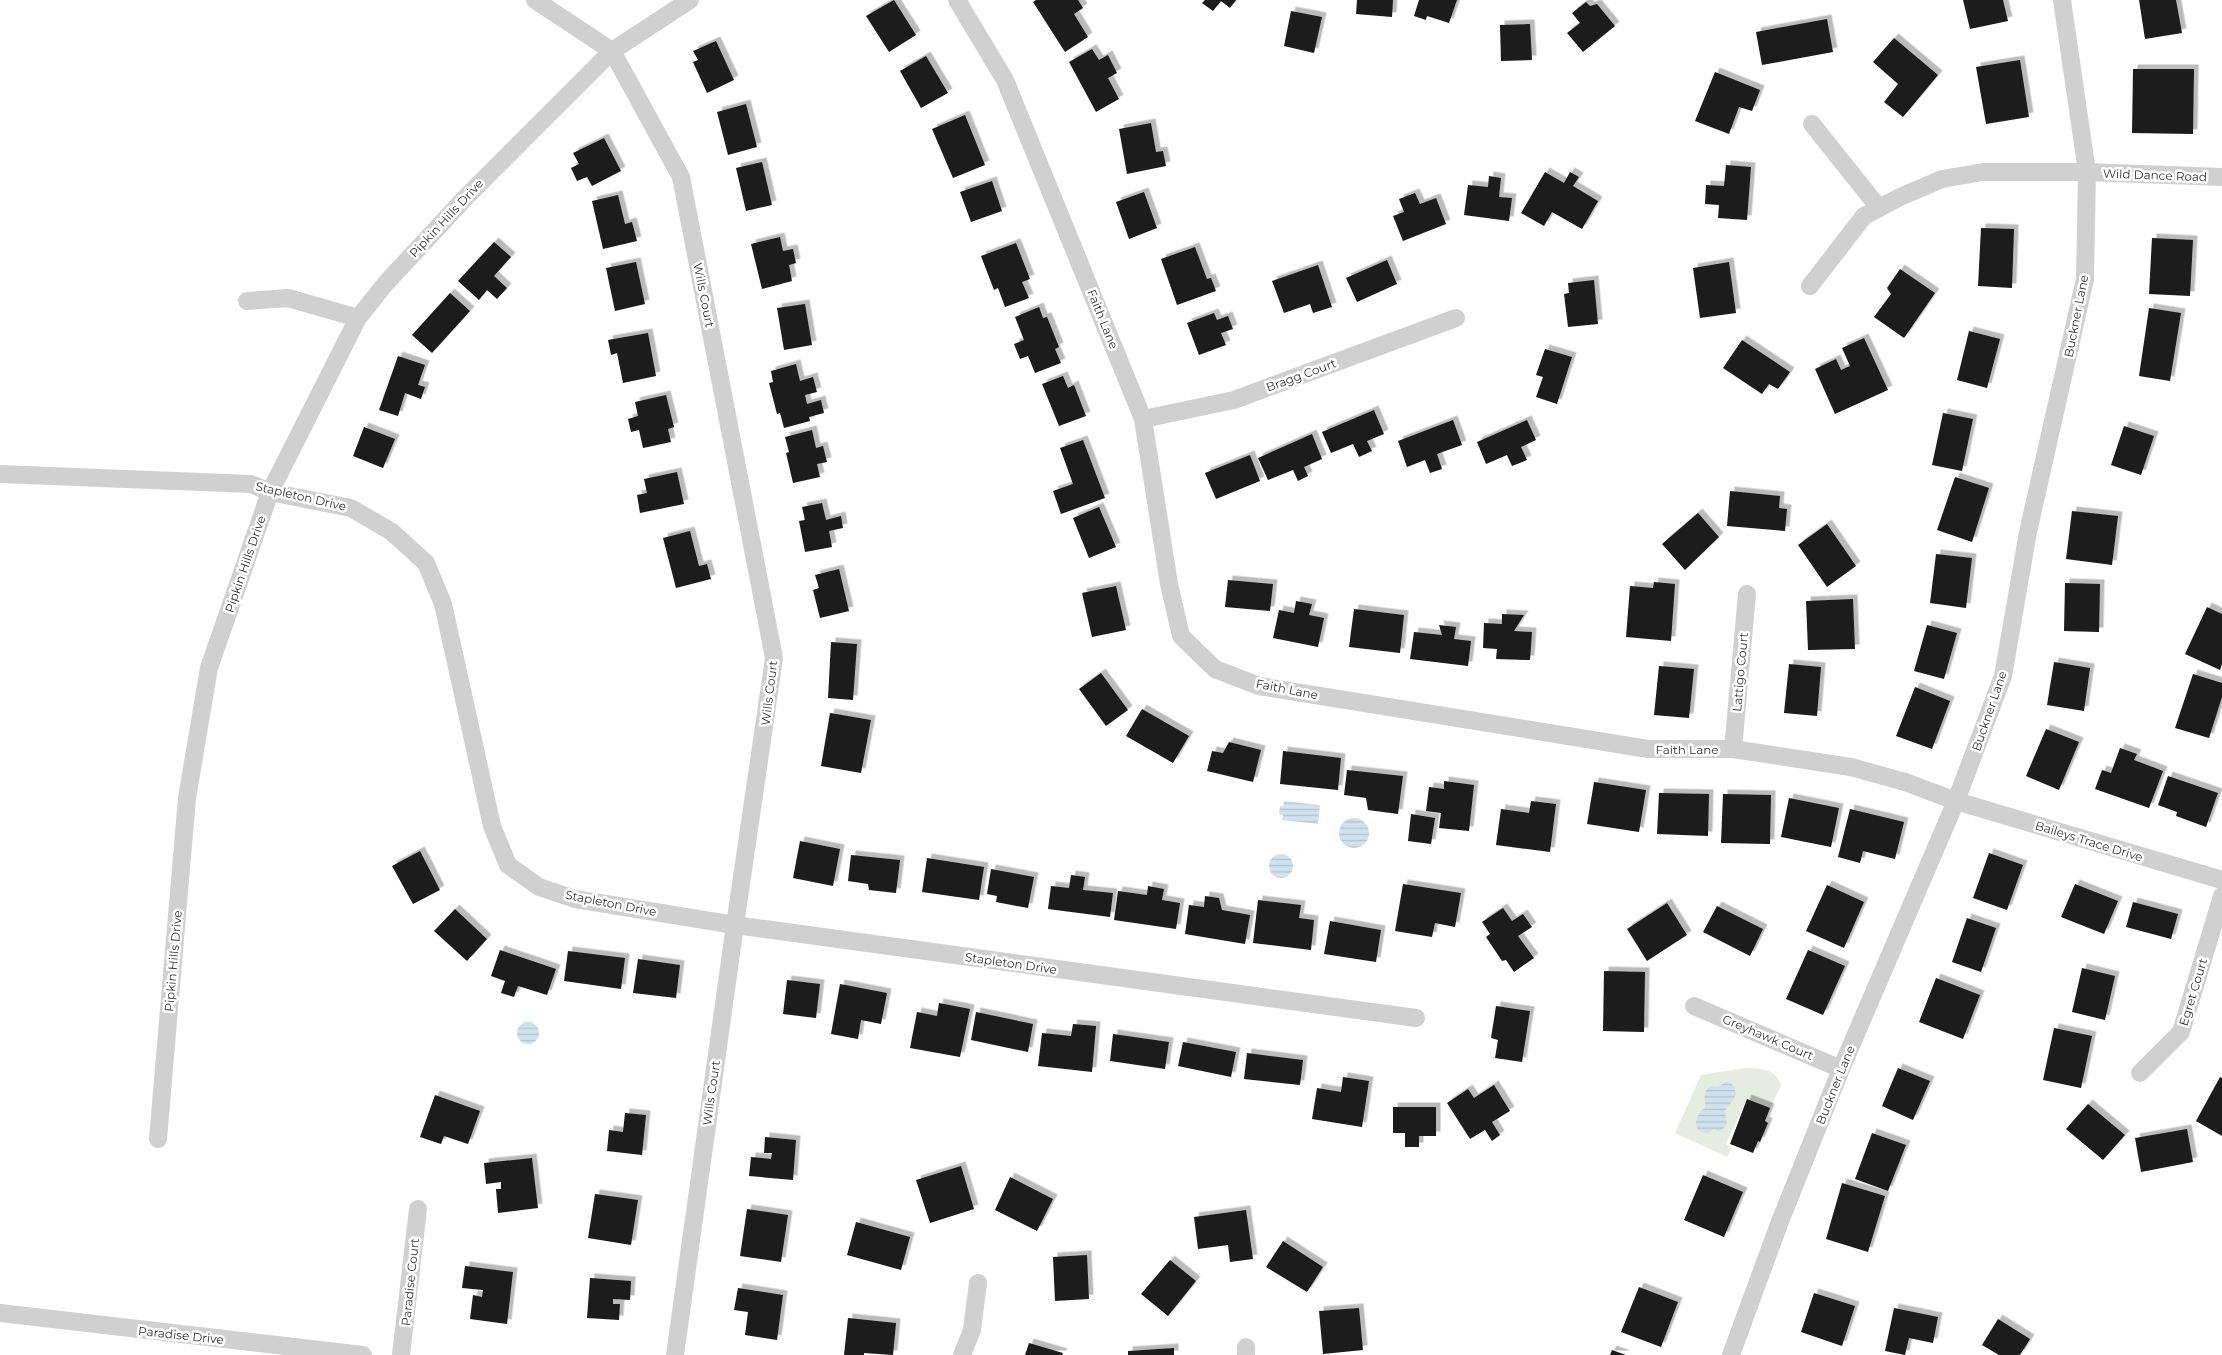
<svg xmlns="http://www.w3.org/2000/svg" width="2222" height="1355" font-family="Montserrat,sans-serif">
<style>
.green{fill:#e6ecdf}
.water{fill:url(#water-rules)}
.building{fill:#1a1a1a;filter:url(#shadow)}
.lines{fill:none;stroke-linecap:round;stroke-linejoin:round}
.minor{stroke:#d0d0d0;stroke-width:18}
.labels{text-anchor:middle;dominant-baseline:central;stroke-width:5;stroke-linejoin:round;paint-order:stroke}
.street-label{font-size:12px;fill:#333;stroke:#fff}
</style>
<defs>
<pattern id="water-rules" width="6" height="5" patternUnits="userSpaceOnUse" patternTransform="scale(1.25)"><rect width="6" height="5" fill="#cfe2ee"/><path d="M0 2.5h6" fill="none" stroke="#b2c2cd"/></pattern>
<filter id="shadow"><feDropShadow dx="4.5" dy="-4.5" stdDeviation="0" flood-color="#0004"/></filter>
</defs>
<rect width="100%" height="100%" fill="#fff"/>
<!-- green -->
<path class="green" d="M1746,1068C1763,1069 1775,1068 1781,1086L1768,1112L1746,1101L1726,1144L1732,1148L1727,1157L1675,1133L1701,1075Z"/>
<!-- water -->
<path class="water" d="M1284,801L1320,805L1318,824L1282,820L1283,815L1279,814L1280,806H1283Z
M1339 833a15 15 0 1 1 30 0a15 15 0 1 1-30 0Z
M1269 866a12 12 0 1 1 24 0a12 12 0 1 1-24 0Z
M517 1033a11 11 0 1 1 22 0a11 11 0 1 1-22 0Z
M1726,1082L1732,1084C1741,1096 1731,1100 1725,1111L1727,1124L1723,1129L1718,1131L1714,1129L1708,1133C1691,1133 1694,1115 1705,1108C1707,1098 1700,1092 1712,1086L1718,1087Z"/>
<!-- building -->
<path class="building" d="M894,0L916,35L889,52L866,16Z
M1036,0H1078L1083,8L1074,14L1088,37L1065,52L1033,2Z
M1205,0H1236L1230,8L1221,1L1213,11L1202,3Z
M1357,0H1393L1392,17L1356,14Z
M1419,0H1457L1449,23L1427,16L1426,20L1414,16Z
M1963,0H2003L2008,21L1970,29Z
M2139,0H2176L2182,33L2145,39Z
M1586,2L1590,6L1597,4L1615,26L1583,52L1567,33L1580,23L1572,13Z
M1291,11L1322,17L1314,53L1284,46Z
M1827,19L1833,52L1762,65L1756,32Z
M1530,24L1532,60L1501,61L1500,25Z
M1894,38L1938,75L1903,117L1884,102L1898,84L1873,62Z
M716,41L734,80L707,93L693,62L698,60L693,51Z
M1092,49L1099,60L1108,55L1117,73L1108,78L1119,99L1096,112L1069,62Z
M926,56L948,93L921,108L900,71Z
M2020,60L2029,117L1986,124L1976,67Z
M2133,69H2194L2193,134L2132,133Z
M1715,72L1760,90L1752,111L1739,107L1729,134L1695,121Z
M746,104L757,147L728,155L717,112Z
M965,115L985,165L953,178L932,129Z
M1151,123L1156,152L1163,151L1166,166L1127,174L1119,129Z
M604,138L621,171L592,186L587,177L577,181L571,168L579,164L573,153Z
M762,162L772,205L746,211L736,168Z
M1726,165L1751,167L1747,220L1718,218L1719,205L1705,204L1706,185L1724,186Z
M1545,172L1564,183L1570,172L1579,177L1573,186L1598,201L1582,229L1552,212L1544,226L1521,213Z
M1489,176L1501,178L1499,197L1512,198L1509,221L1464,215L1468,185L1488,187Z
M992,181L1002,211L971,222L960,192Z
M1144,192L1157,228L1129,239L1116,202Z
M1415,193L1420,204L1436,198L1446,224L1403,241L1393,216L1404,212L1399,199Z
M618,195L625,224L632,222L637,241L603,249L592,201Z
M1981,228L2014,229L2012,288L1978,286Z
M780,237L783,251L793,249L796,263L789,265L792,281L762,289L751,244Z
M2152,238L2193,240L2190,296L2149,294Z
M494,242L511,257L494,276L507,288L497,299L487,290L479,300L458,281Z
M1016,243L1030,279L1022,282L1029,298L1005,307L998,288L994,290L981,256Z
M1195,247L1207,279L1211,278L1216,291L1177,305L1161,259Z
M1387,260L1397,284L1357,302L1346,278Z
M636,262L645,304L615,311L606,268Z
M1729,262L1736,313L1700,318L1693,268Z
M1318,265L1332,307L1313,313L1310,304L1284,313L1272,281Z
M1900,269L1935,293L1904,338L1874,317L1891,294L1887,288Z
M1594,280L1598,324L1568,327L1564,294L1569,293L1568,283Z
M450,293L470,311L432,353L412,335Z
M805,304L812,345L784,350L777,308Z
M1039,307L1043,318L1047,317L1059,347L1055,349L1061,363L1035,373L1028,356L1020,359L1014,344L1024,340L1015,317Z
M2149,308L2181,313L2170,381L2139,376Z
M1214,313L1217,320L1228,316L1233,329L1221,333L1226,345L1199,355L1187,323Z
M1969,331L2000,339L1987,388L1957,380Z
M648,333L656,376L623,383L617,353L611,355L608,340Z
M1864,338L1888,390L1835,414L1815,369L1836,359L1841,370L1850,366L1842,348Z
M1742,340L1790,372L1778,389L1769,384L1762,394L1723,368Z
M1545,349L1572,357L1557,404L1536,397L1543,377L1536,375Z
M398,356L425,365L418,385L425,387L421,399L405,393L398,416L379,410Z
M796,364L800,381L813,377L817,392L805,395L807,404L821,400L824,413L809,417L810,421L784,428L780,413L777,414L769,383L773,382L771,371Z
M1063,376L1068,388L1074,385L1086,416L1059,426L1042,384Z
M666,395L674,427L668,429L671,442L643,448L639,430L631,432L628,419L638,416L635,402Z
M1374,410L1384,434L1367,441L1372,451L1359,457L1353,444L1331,453L1322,432Z
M1943,413L1973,419L1962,471L1932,465Z
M1453,420L1462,445L1437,454L1442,469L1430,473L1425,460L1407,467L1398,441Z
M1527,420L1536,440L1521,447L1527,460L1512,466L1507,455L1486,464L1477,442Z
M2124,426L2154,436L2141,475L2111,465Z
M364,427L395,439L383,468L353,456Z
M812,430L816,448L823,446L827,462L817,464L820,477L793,483L786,453L789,452L785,437Z
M1312,434L1322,459L1304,467L1308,476L1298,481L1293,470L1268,480L1258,458Z
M1083,440L1105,498L1061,514L1053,491L1073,484L1060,448Z
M1250,455L1260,481L1216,499L1205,473Z
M677,472L684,504L640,513L637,495L647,493L644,479Z
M1955,477L1989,488L1972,542L1937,530Z
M1730,491L1780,496L1779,508L1787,509L1785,531L1727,526Z
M822,503L826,520L841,516L843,528L829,531L832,547L805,552L799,521L805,520L802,507Z
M1099,507L1116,547L1089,558L1073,518Z
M2072,511L2118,516L2112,565L2066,559Z
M1698,513L1719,537L1685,570L1662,544Z
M1827,524L1856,566L1827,587L1798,545Z
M690,531L699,566L707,564L711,579L676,588L663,538Z
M1936,554L1972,558L1966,608L1930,603Z
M839,569L849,611L820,618L813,590L819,588L815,575Z
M1228,580L1273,584L1270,611L1225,607Z
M1654,582L1675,584L1671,641L1626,637L1630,586L1653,588Z
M2065,583L2100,584L2099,632L2064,631Z
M1116,586L1126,630L1092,637L1082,593Z
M1853,599L1855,649L1808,650L1806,601Z
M1296,601L1312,604L1309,615L1324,618L1318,647L1273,638L1279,610L1294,613Z
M2207,607L2222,614V664L2220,670L2185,654Z
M1354,609L1404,615L1400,653L1349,647Z
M1502,614L1524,615L1514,631L1532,632L1530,660L1496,659L1497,649L1483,648L1484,623L1502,624Z
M1439,625L1456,627L1454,639L1471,641L1468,666L1410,659L1414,632L1442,635Z
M1927,625L1957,633L1944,679L1914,671Z
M831,642L857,644L853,700L828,698Z
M2054,662L2090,668L2084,711L2047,705Z
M1789,664L1821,667L1817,716L1784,713Z
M1659,666L1694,669L1689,718L1654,715Z
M1101,673L1128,710L1106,726L1079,689Z
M2193,674L2222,683V697L2209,738L2175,728Z
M1915,687L1950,701L1932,749L1896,736Z
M1142,709L1189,736L1173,763L1126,736Z
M830,713L871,720L861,773L821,766Z
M2046,729L2079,742L2059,790L2026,776Z
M1229,742L1261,750L1253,782L1207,771L1212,751L1223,753Z
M2120,748L2137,754L2134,760L2163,771L2149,808L2095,789L2102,770L2111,773Z
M1283,751L1341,758L1338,790L1280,784Z
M1347,770L1403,776L1398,814L1368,810L1366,798L1344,795Z
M2168,776L2218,793L2206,827L2176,816L2177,812L2158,805Z
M1444,781L1474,785L1469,831L1439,828L1441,813L1426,811L1429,787L1444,789Z
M1594,782L1646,790L1639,832L1587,824Z
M1659,793L1709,794L1708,836L1657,834Z
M1723,794L1771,795L1770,844L1721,843Z
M1789,798L1839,808L1831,847L1781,837Z
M1531,801L1556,804L1550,852L1496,845L1501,809L1529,813Z
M1850,809L1904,822L1895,859L1863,851L1860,863L1838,857Z
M1411,814L1435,818L1431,844L1408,841Z
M800,841L840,849L833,886L793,878Z
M420,851L440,890L413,904L392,866Z
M1989,853L2023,865L2007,910L1973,898Z
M851,855L900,860L896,893L869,890L868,884L848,881Z
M927,858L984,867L979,900L922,892Z
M991,869L1034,877L1028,908L996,902L997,896L987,894Z
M1071,875L1085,877L1083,890L1113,893L1110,917L1048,909L1051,886L1069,888Z
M1403,884L1461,893L1455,927L1435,923L1432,937L1395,931Z
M2075,884L2118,901L2104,934L2061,917Z
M1827,885L1864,902L1844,948L1806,931Z
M1148,886L1164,889L1162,900L1180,903L1176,929L1114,920L1118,891L1147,895Z
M1205,896L1219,898L1222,910L1250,915L1245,944L1185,934L1189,905L1204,907Z
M1258,900L1301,905L1299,918L1314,920L1311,950L1253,943Z
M2133,902L2178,914L2171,939L2126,927Z
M1667,903L1687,935L1647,961L1627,929Z
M1717,906L1763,929L1750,956L1703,932Z
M1503,908L1512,921L1523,914L1532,927L1518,936L1534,958L1514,972L1506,960L1502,961L1486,937L1490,934L1482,922Z
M455,909L487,939L467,961L434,931Z
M1967,918L1996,928L1981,972L1952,962Z
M1330,921L1381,930L1376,962L1324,954Z
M500,950L556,969L547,995L518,986L514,997L501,993L505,981L491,976Z
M1808,950L1845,966L1823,1015L1786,999Z
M568,951L625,958L621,989L564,981Z
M638,959L680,965L676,998L633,993Z
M2082,968L2115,976L2105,1020L2072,1012Z
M1604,971L1645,972L1644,1032L1603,1031Z
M1936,978L1980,995L1963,1039L1919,1022Z
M787,980L820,984L816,1018L783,1014Z
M840,984L887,993L881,1024L861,1020L858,1039L831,1034Z
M939,1003L970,1009L960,1057L910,1048L917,1012L937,1016Z
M1496,1006L1530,1011L1522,1062L1495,1058L1498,1040L1491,1038Z
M976,1012L1033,1024L1028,1052L971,1040Z
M1073,1024L1096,1026L1092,1072L1038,1066L1042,1033L1071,1036Z
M2054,1028L2092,1036L2081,1088L2043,1080Z
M1113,1034L1169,1042L1165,1069L1110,1061Z
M1183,1042L1236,1052L1231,1077L1178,1066Z
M1247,1053L1303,1060L1300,1085L1244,1079Z
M1898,1068L1930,1081L1913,1120L1882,1106Z
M1343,1077L1369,1081L1362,1127L1312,1119L1317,1088L1341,1092Z
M2220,1077L2222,1078V1136L2196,1121Z
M1494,1085L1510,1111L1492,1122L1500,1135L1492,1141L1485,1130L1470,1139L1447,1103L1468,1089L1474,1098Z
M435,1095L480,1111L468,1144L444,1136L441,1144L420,1137Z
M1747,1099L1770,1108L1765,1121L1768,1123L1760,1142L1758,1141L1753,1153L1730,1144Z
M2088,1104L2125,1135L2103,1160L2066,1129Z
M1393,1107H1436V1136H1419V1147H1405V1133H1393Z
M625,1113L646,1115L642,1155L607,1151L609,1130L623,1132Z
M2187,1129L2193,1162L2141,1172L2135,1138Z
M1872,1133L1906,1145L1888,1191L1855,1179Z
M765,1137L796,1140L793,1180L749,1176L751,1157L771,1159L772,1153H764Z
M532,1158L538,1208L498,1213L496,1189H501V1182L486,1184L484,1163Z
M961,1166L974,1209L930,1223L916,1180Z
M1703,1175L1743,1192L1724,1237L1684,1220Z
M1010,1177L1053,1199L1037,1231L995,1210Z
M1842,1183L1885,1196L1868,1252L1826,1239Z
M595,1194L638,1200L631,1245L588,1238Z
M747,1209L788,1215L781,1262L740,1256Z
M1246,1210L1253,1259L1230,1262L1228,1245L1198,1249L1194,1217Z
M856,1222L910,1237L901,1270L847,1255Z
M1283,1241L1323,1267L1307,1292L1266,1267Z
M1087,1255L1089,1299L1055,1301L1053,1257Z
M1170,1260L1196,1281L1168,1316L1141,1294Z
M465,1266L513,1272L507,1324L470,1319L473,1295L482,1297L483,1290L462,1288Z
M590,1278L631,1281L630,1300L613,1299V1304H620L619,1320L587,1318Z
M1639,1287L1678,1302L1661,1347L1621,1332Z
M738,1288L783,1295L777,1340L745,1335L748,1312L734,1310Z
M1814,1293L1855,1306L1842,1346L1801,1332Z
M1359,1308L1363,1350L1323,1354L1319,1311Z
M1894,1308L1938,1317L1933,1343L1909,1338L1905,1355L1885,1351Z
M848,1318L896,1323L893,1355L864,1353V1355H844Z
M1998,1319L2030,1339L2020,1355H1999L1982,1345Z
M1029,1343L1063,1353L1062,1355H1025Z
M1174,1348V1355H1128V1351Z
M1612,1350L1626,1355H1610Z"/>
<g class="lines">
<!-- minor -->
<path class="minor" d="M535,0L612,51L681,177L774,658L735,925L675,1355
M957,0L1005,80L1143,419L1169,584L1181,636L1215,669L1259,686L1648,749H1733L1851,767L1905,782L1956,801L2222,880
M1812,124L1879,208
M1810,286L1864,216L1900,197L1942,179L1983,172H2087L2222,177
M247,301L288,298L358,318
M1143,419L1234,400L1456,318
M0,474L251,484L270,492L351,508L392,532L426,563L443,604L492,826L508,865L539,887L575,899L735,925L1416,1018
M1733,749L1747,594
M1694,1006L1841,1069
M2140,1073L2181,1032L2222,896
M158,1139L187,798L209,668L270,492L358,318L386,283L466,197L612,51L690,0
M0,1313L363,1355
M1246,1347V1355
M401,1355L418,1209
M962,1355L972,1330L978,1283
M1731,1355L1779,1224L1841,1069L1956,801L2003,676L2028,532L2085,279L2087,172L2062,0"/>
</g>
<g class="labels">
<!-- street labels -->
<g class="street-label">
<text transform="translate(2155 175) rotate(2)">Wild Dance Road</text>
<text transform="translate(446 218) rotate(-47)">Pipkin Hills Drive</text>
<text transform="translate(704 295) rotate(79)">Wills Court</text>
<text transform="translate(2076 316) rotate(-79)">Buckner Lane</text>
<text transform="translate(1103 319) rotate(68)">Faith Lane</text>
<text transform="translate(1301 375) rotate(-20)">Bragg Court</text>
<text transform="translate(301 496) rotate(13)">Stapleton Drive</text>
<text transform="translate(245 564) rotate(-71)">Pipkin Hills Drive</text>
<text transform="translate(1740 672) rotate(-85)">Lattigo Court</text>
<text transform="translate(1287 689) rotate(11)">Faith Lane</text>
<text transform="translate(769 693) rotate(-83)">Wills Court</text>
<text transform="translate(1989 711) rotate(-71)">Buckner Lane</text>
<text x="1687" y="749">Faith Lane</text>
<text transform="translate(2089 841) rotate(17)">Baileys Trace Drive</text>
<text transform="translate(611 903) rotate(11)">Stapleton Drive</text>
<text transform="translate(173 961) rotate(-85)">Pipkin Hills Drive</text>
<text transform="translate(1011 963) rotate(8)">Stapleton Drive</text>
<text transform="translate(2193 992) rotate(-73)">Egret Court</text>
<text transform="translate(1768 1037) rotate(23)">Greyhawk Court</text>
<text transform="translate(1835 1085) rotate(-68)">Buckner Lane</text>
<text transform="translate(711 1093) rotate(-82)">Wills Court</text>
<text transform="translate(410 1282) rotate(-84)">Paradise Court</text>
<text transform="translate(181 1335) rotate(6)">Paradise Drive</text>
</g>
</g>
</svg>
